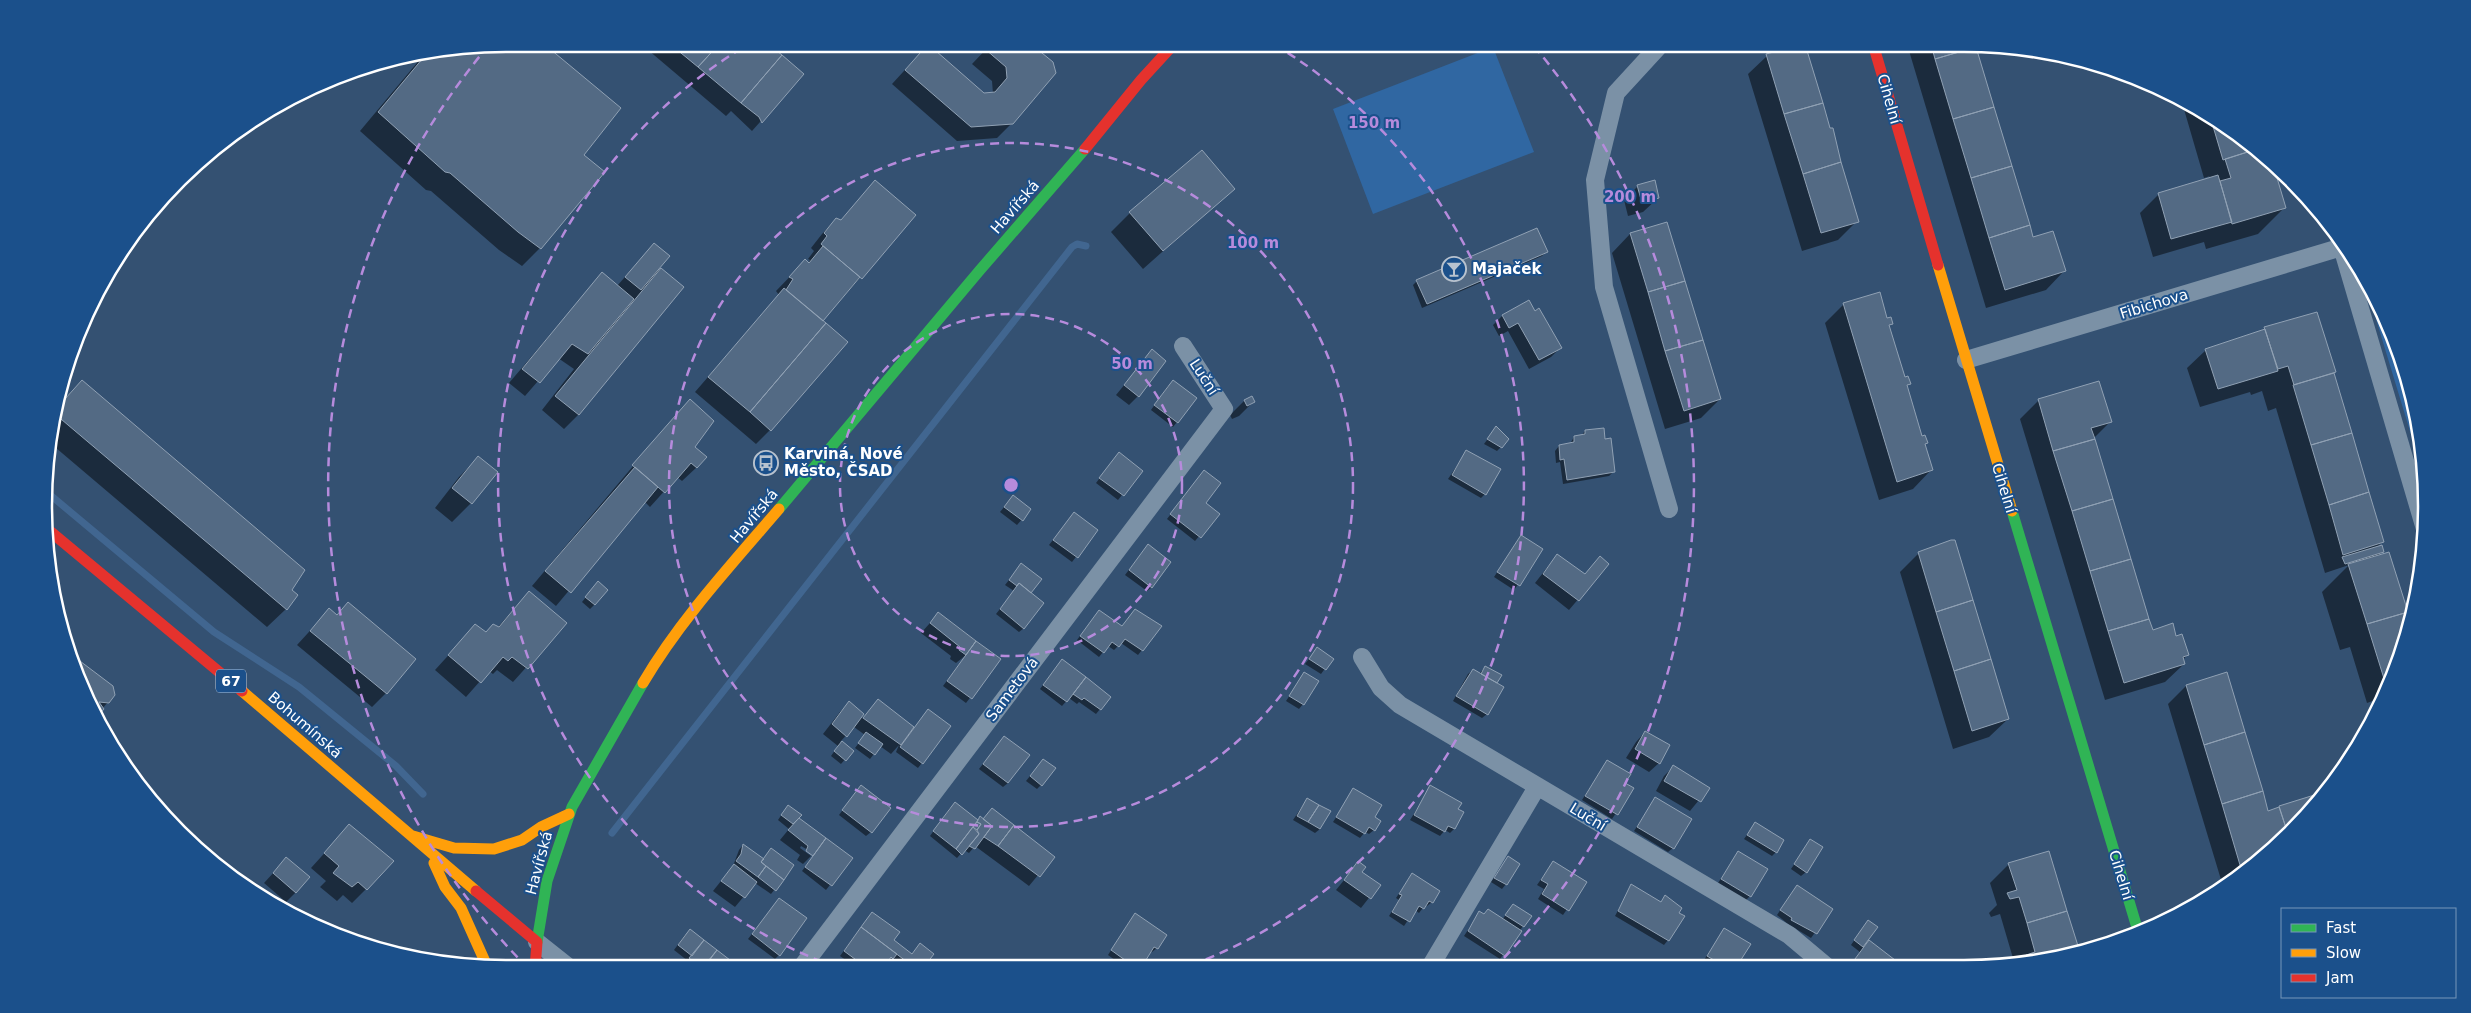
<svg xmlns="http://www.w3.org/2000/svg" width="2471" height="1013" font-family="'DejaVu Sans',sans-serif">
<style>
.green{fill:#3067a2}
.shadow{fill:#0007}
.lines{fill:none;stroke-linecap:round;stroke-linejoin:round}
.stream{stroke:#416690;stroke-width:7}
.building{fill:#536a84;stroke:#90a1b4}
.street{stroke:#7b91a6;stroke-width:18}
.fast{stroke:#30b455;stroke-width:11}
.slow{stroke:#ff9f0a;stroke-width:11}
.jam{stroke:#e5322d;stroke-width:11}
.ring{fill:none;stroke:#b68bdc;stroke-width:2.5;stroke-dasharray:9 6}
.labels{text-anchor:middle;dominant-baseline:central;stroke-width:4;stroke-linejoin:round;paint-order:stroke}
.shield{fill:#1b508b;stroke:#bbcadc;stroke-width:1}
.shield-label{font-size:14px;font-weight:bold;fill:#fff}
.street-label{font-size:15px;fill:#fff;stroke:#1b508b}
.poi-label{font-size:15px;font-weight:bold;fill:#fff;stroke:#1b508b;text-anchor:start}
.rim{fill:none;stroke:#fff;stroke-width:2.5}
.centre{fill:#b68bdc;stroke:#1b508b;stroke-width:2.5}
.ring-label{font-size:15px;text-anchor:middle;font-weight:bold;fill:#b68bdc;stroke:#1b508b;stroke-width:4;stroke-linejoin:round;paint-order:stroke}
</style>
<rect width="100%" height="100%" fill="#345172"/>
<!-- green -->
<path class="green" d="M1493,47L1534,152L1373,214L1333,109Z
M2362,273L2379,302L2411,386L2426,484Z"/>
<!-- shadow -->
<path class="shadow" d="M506,44H542L619,109L582,155L540,248L522,266L499,250L431,191L426,190L360,131L421,58Z
M641,44H767L803,74L752,131L731,111L726,116Z
M991,44H1029L1052,63L1012,123L997,138L957,141L892,84L914,60L983,94H993L992,81L972,64Z
M1907,44L1974,45L2032,239L2064,271L2046,290L1986,308Z
M1767,56L1857,221L1838,240L1802,251L1748,74Z
M2181,99L2196,106L2269,158L2284,208L2258,234L2206,249L2204,242L2153,257L2140,213L2158,195L2206,180L2210,176L2204,178Z
M875,182L915,215L822,321L770,430L756,444L695,392L779,295L776,291L805,261L808,263L810,260L808,259L814,251L811,248L822,234L836,219L840,221Z
M1638,186L1658,198L1643,212L1628,216L1624,200Z
M1234,188L1143,269L1111,232L1130,213Z
M1666,223L1720,399L1701,418L1665,429L1612,253L1630,234Z
M654,244L659,268L682,288L578,415L564,429L542,410L574,369L558,358L525,396L509,383L602,274L617,286Z
M1546,252L1542,256L1422,308L1413,285L1417,281Z
M1528,301L1560,348L1551,357L1529,369L1508,331L1499,336L1493,325L1502,316Z
M1844,304L1886,319L1891,323L1889,326L1904,378L1909,384L1907,386L1922,437L1927,442L1924,445L1931,470L1913,489L1879,500L1825,323Z
M2265,328L2335,372L2333,373L2382,542L2376,548L2383,551L2378,556L2403,655L2381,698L2367,703L2350,647L2340,650L2322,592L2349,565L2325,573L2276,408L2268,411L2262,391L2251,395L2250,392L2200,407L2187,368L2206,350L2261,331Z
M1152,351L1138,396L1129,405L1116,395Z
M82,381L290,591L286,609L267,627L49,442L57,407Z
M2098,382L2110,422L2093,439L2152,631L2176,637L2187,655L2183,660L2184,664L2165,682L2105,700L2020,419L2038,401Z
M1168,386L1195,399L1173,427L1151,410Z
M1252,398L1254,401L1239,416L1232,419L1230,415L1244,401Z
M676,415L693,447L697,467L682,481L677,477L650,507L644,501L556,606L532,586Z
M1496,428L1501,447L1497,451L1484,444Z
M1585,431L1614,471L1609,476L1563,484L1560,462L1556,463L1555,451L1559,446L1570,444L1574,437L1581,436Z
M1467,451L1485,494L1481,498L1448,479Z
M478,458L471,503L452,522L435,508L459,477Z
M1115,458L1141,471L1118,500L1096,483Z
M1200,476L1204,503L1218,514L1195,541L1167,519Z
M1009,501L1030,510L1017,525L1000,512Z
M1070,518L1097,530L1072,562L1049,545Z
M1521,536L1542,550L1514,590L1494,577Z
M1144,550L1152,587L1147,591L1125,575Z
M1919,553L2008,719L1989,737L1953,749L1900,572Z
M1557,555L1584,575L1608,564L1569,610L1535,583Z
M1021,565L1030,593L1024,628L1019,632L996,614L1014,591L1005,585Z
M594,587L595,604L590,609L582,602Z
M529,592L566,623L513,682L497,670L493,674L489,671L466,697L435,670L475,626L486,634L497,628Z
M348,603L386,693L372,707L297,645L329,610L336,616Z
M939,613L1000,659L966,703L943,686L966,655L956,663L950,659L951,656L921,633Z
M1095,616L1121,627H1160L1138,655L1121,643L1114,650L1108,646L1099,657L1077,640Z
M60,621L71,656L108,702L96,716L79,683Z
M1317,649L1332,659L1321,674L1305,664Z
M1058,665L1109,698L1096,714L1079,702L1077,704L1069,698L1062,706L1040,689Z
M1485,667L1495,683L1487,714L1482,718L1453,701L1468,674L1473,670L1479,674Z
M1304,674L1303,704L1299,709L1286,701Z
M2186,686L2268,812L2321,796L2269,855L2233,879L2222,883L2168,704Z
M878,701L914,728L949,727L918,768L896,752L899,745L891,754L880,746L870,759L855,748L865,735L854,727L840,742L852,751L841,764L831,756L838,746L823,734L840,712L849,703L863,714L862,719Z
M1645,732L1659,763L1649,772L1626,758L1636,742Z
M1000,742L1008,783L1003,787L979,769Z
M1607,761L1623,783L1632,789L1612,819L1582,800Z
M1039,765L1041,785L1037,789L1026,781Z
M1673,767L1708,789L1690,811L1656,791L1664,776Z
M1431,787L1456,810L1454,829L1450,833L1445,830L1440,836L1410,820Z
M1354,790L1374,830L1369,834L1365,832L1360,838L1333,822Z
M857,791L871,832L866,836L839,815Z
M1307,799L1320,829L1315,833L1293,820Z
M1655,799L1673,848L1668,852L1634,831Z
M950,808L977,821L980,818L982,820L992,810L1053,857L1029,886L975,846L969,853L964,850L957,858L930,836Z
M784,811L797,818L851,858L826,890L802,871L815,854L801,846L800,848L811,856L803,864L797,860L800,855L780,840L789,829L778,820Z
M1755,824L1776,852L1772,856L1744,839Z
M349,826L366,889L352,903L343,895L337,901L320,887L326,881L311,868Z
M1810,841L1806,872L1801,876L1791,869Z
M743,845L763,860L793,866L771,894L755,883L735,907L713,891L733,866L739,850Z
M1738,853L1750,896L1746,900L1718,883Z
M1508,858L1506,884L1502,889L1491,882Z
M286,859L296,892L286,902L264,883Z
M1553,862L1585,883L1563,915L1538,899L1544,889L1537,885Z
M1358,863L1360,873L1379,885L1361,908L1336,890Z
M2009,864L2078,949L2025,965H2015L2000,914L1991,917L1989,913L1997,905L1990,883Z
M1412,874L1432,902L1427,906L1425,905L1419,913L1415,910L1404,926L1389,916L1399,900L1396,898Z
M1631,886L1660,903L1665,897L1675,903L1668,940L1664,945L1615,916Z
M1793,891L1832,909L1811,938L1788,924L1777,915Z
M775,904L779,955L775,959L748,939Z
M1513,905L1523,926L1500,959L1464,936L1479,913L1502,920Z
M868,918L911,955L920,945L932,954L922,968H903L904,967L892,958L881,966L878,964L875,968H857L840,956Z
M1131,919L1157,948L1152,952L1150,951L1139,968H1126L1108,955Z
M1864,926L1867,940L1894,960L1890,966H1850L1860,952L1851,945Z
M1724,930L1749,945L1736,966H1713L1704,960Z
M685,935L737,969H709L705,966L703,969H693L685,963L688,961L674,950Z"/>
<g class="lines">
<!-- stream -->
<path class="stream" d="M49,494L214,632L299,687L396,766L423,794
M612,833L1072,247L1077,244L1086,246"/>
</g>
<!-- building -->
<path class="building" d="M506,44H544L621,108L584,155L605,172L541,249L518,232L450,173L445,172L378,112L423,58Z
M670,44H719L698,67Z
M719,44H768L782,55L741,103L698,67Z
M928,44L984,93L995,92L1007,78L1006,67L985,49L990,44H1031L1053,62L1056,73L1013,124L971,127L905,70Z
M1805,44L1823,103L1784,114L1766,54Z
M1931,44H1964L1976,47L1935,59Z
M1976,47L1994,107L1953,119L1935,59Z
M782,55L804,74L762,123L759,117L741,103Z
M1823,103L1830,128H1833L1841,162L1803,174L1784,114Z
M1994,107L2012,166L1971,178L1953,119Z
M2210,116L2257,149L2223,160Z
M2257,149L2272,161L2286,208L2232,224L2220,181L2231,178L2225,159Z
M1202,150L1235,189L1163,251L1129,212Z
M1841,162L1859,222L1821,233L1803,174Z
M2012,166L2030,225L1989,238L1971,178Z
M2218,175L2232,222L2171,239L2158,193Z
M875,180L916,215L862,279L821,244L827,236L824,233L836,218L841,220Z
M1655,180L1659,198L1642,203L1637,185Z
M1667,222L1685,281L1648,292L1630,233Z
M2030,225L2033,237L2053,231L2066,271L2005,290L1989,238Z
M1537,228L1548,252L1427,304L1416,280Z
M654,243L670,256L641,290L625,277Z
M823,246L860,277L823,321L786,290L793,279L789,277L805,259L809,263Z
M661,268L684,287L579,415L555,396Z
M602,272L634,299L588,354L572,344L540,383L522,369Z
M1685,281L1703,340L1665,351L1648,292Z
M784,288L826,323L750,412L708,377Z
M1880,292L1887,318L1891,317L1893,324L1889,325L1905,377L1908,376L1911,384L1907,385L1922,436L1925,435L1928,443L1925,444L1933,470L1897,482L1843,303Z
M1529,300L1535,311L1539,308L1562,348L1539,360L1518,323L1509,328L1502,315Z
M2317,312L2336,372L2294,385L2288,366L2278,369L2264,327Z
M826,323L848,342L771,431L750,412Z
M2265,329L2278,371L2218,389L2205,349Z
M1703,340L1721,399L1684,411L1665,351Z
M1152,349L1166,361L1139,397L1124,385Z
M2334,373L2352,433L2311,445L2293,385Z
M82,380L305,570L292,590L298,595L287,610L55,414L56,409Z
M1173,380L1197,398L1178,423L1154,405Z
M2099,381L2112,422L2091,428L2095,439L2053,451L2038,399Z
M1252,396L1255,402L1247,406L1244,400Z
M690,399L714,421L695,447L707,457L697,468L691,463L665,493L632,465Z
M1496,426L1509,439L1502,448L1487,439Z
M1604,428L1605,439L1611,438L1615,472L1567,480L1564,459L1560,460L1559,445L1574,442V436L1585,434V430Z
M2352,433L2369,492L2329,505L2311,445Z
M2095,439L2113,499L2072,511L2053,451Z
M1466,450L1501,469L1486,495L1452,475Z
M1119,452L1143,471L1124,496L1099,478Z
M478,456L498,472L472,504L452,488Z
M635,467L658,487L571,593L545,571Z
M1204,470L1221,483L1206,503L1220,514L1201,538L1170,514Z
M2369,492L2384,542L2343,555L2329,505Z
M1013,495L1031,509L1023,521L1004,507Z
M2113,499L2131,559L2090,571L2072,511Z
M1074,512L1098,530L1078,558L1053,540Z
M1521,535L1543,549L1520,586L1497,572Z
M1951,540H1955L1973,600L1936,612L1918,552Z
M1148,544L1171,562L1152,588L1129,570Z
M2382,545L2384,552L2345,564L2342,557Z
M2389,552L2408,612L2367,624L2348,564Z
M1557,554L1585,574L1600,556L1609,564L1579,601L1543,574Z
M2131,559L2149,619L2108,631L2090,571Z
M1021,563L1042,579L1031,593L1019,583L1017,586L1009,580Z
M598,581L608,590L595,605L585,597Z
M1019,583L1044,603L1024,629L1000,609Z
M529,591L567,623L528,669L512,657L508,661L503,657L481,683L448,655L475,624L486,632L493,624L499,627Z
M1973,600L1991,659L1954,671L1936,612Z
M348,602L416,659L387,694L310,631L329,608L337,615Z
M1135,609L1162,626L1143,651L1125,639L1119,647L1112,642L1104,653L1080,636L1099,610L1122,626Z
M938,612L976,641L966,655L959,650L960,647L930,623Z
M2408,612L2411,621L2403,655L2388,684L2386,685L2367,624Z
M59,619L68,626L72,655L113,686L115,695L109,703L99,702L104,709L97,717L79,683Z
M2149,619L2153,630L2173,623L2176,636L2182,634L2189,655L2183,657L2185,664L2124,683L2108,631Z
M976,641L1001,659L972,699L947,681Z
M1317,647L1334,659L1326,670L1309,659Z
M1062,659L1086,677L1067,702L1043,685Z
M1991,659L2009,719L1972,731L1954,671Z
M1485,666L1502,675L1497,683L1481,674Z
M1473,669L1504,687L1488,715L1456,696Z
M1304,672L1319,681L1304,705L1289,696Z
M2227,672L2245,732L2204,745L2186,685Z
M1086,677L1111,697L1101,710L1084,698L1082,700L1073,694Z
M878,699L914,727L901,745L863,718Z
M849,701L864,714L847,737L832,724Z
M928,709L951,726L923,764L900,747Z
M1645,731L1670,745L1660,764L1635,749Z
M866,732L883,744L875,755L858,743Z
M2245,732L2263,791L2222,804L2204,745Z
M1004,736L1030,755L1008,783L983,764Z
M842,741L854,751L846,761L834,751Z
M1043,759L1056,768L1042,786L1030,776Z
M1607,760L1631,774L1625,783L1634,788L1618,815L1585,796Z
M1673,765L1710,788L1701,802L1664,781Z
M861,785L891,808L872,833L842,810Z
M1430,785L1462,803L1458,809L1464,812L1455,829L1448,826L1445,832L1414,815Z
M1353,788L1382,805L1375,817L1381,821L1375,831L1369,827L1365,834L1336,817Z
M2263,791L2268,811L2279,807L2288,834L2267,856L2240,865L2222,804Z
M2324,792L2288,834L2279,806Z
M1655,797L1692,819L1674,849L1637,827Z
M1307,798L1319,805L1308,822L1297,816Z
M955,802L978,820L956,849L933,831Z
M788,805L802,815L793,824L781,815Z
M1319,805L1331,811L1320,829L1308,822Z
M992,808L1014,825L998,846L984,837L992,826L983,819Z
M980,816L992,826L975,849L969,846L979,834L977,830L981,824L977,822Z
M799,818L826,838L813,856L806,851L808,846L788,830Z
M977,822L981,824L977,830L973,827Z
M1755,822L1784,840L1777,853L1747,835Z
M349,824L394,861L367,890L358,882L352,887L333,873L339,866L324,853Z
M1014,825L1055,857L1040,877L998,846Z
M973,827L979,834L962,855L956,849Z
M826,838L853,858L832,886L805,867Z
M1810,839L1823,847L1807,873L1794,864Z
M743,844L764,859L761,862L766,866L758,877L736,861L741,854Z
M771,848L794,865L784,880L761,862Z
M1738,851L1768,869L1751,897L1721,879Z
M2049,851L2067,911L2027,923L2019,897L2010,899L2007,893L2017,890L2008,863Z
M1508,856L1520,864L1507,885L1494,878Z
M286,857L310,877L296,893L273,873Z
M1358,861L1366,867L1362,872L1381,885L1371,899L1344,880Z
M1553,861L1587,882L1569,911L1542,894L1548,884L1541,880Z
M734,864L757,882L745,898L721,881Z
M766,866L784,880L776,891L758,877Z
M1412,873L1440,891L1433,903L1429,901L1424,909L1419,906L1410,922L1392,912L1402,895L1399,894Z
M1631,884L1661,902L1665,895L1682,908L1679,913L1685,916L1669,941L1618,911Z
M1797,885L1833,909L1817,934L1791,920L1792,918L1780,910Z
M779,898L807,918L780,956L752,934Z
M1513,904L1532,916L1524,927L1505,915Z
M1488,909L1522,931L1505,956L1468,931L1479,911L1484,914Z
M2067,911L2079,949L2038,961L2037,959L2028,962L2026,955L2035,952L2027,923Z
M872,912L900,932L894,940L912,954L920,943L934,954L923,968H915L861,927Z
M1135,913L1167,935L1158,949L1154,947L1141,968H1136L1111,950Z
M1868,920L1878,927L1863,947L1854,940Z
M861,927L897,954L893,959L891,957L887,963L883,960L876,968H867L844,951Z
M1724,928L1751,944L1737,966H1724L1707,956Z
M690,929L704,940L692,956L678,945Z
M704,940L717,950L703,969L689,958Z
M1869,940L1895,960L1891,966H1856L1852,963Z
M717,950L739,967L738,969H718L708,961Z"/>
<g class="lines">
<!-- street -->
<path class="street" d="M1661,44L1616,93L1595,180L1604,287L1669,509
M2339,237L2425,529
M1966,360L2342,247
M1362,657L1381,688L1400,705L1789,935L1826,966
M537,942L571,969
M1430,967L1537,787
M801,968L1224,409L1183,346"/>
<!-- fast -->
<path class="fast" d="M779,509L980,270L1085,149
M2012,511L2138,931
M537,942L547,881L572,807L643,683"/>
<!-- slow -->
<path class="slow" d="M1938,265L2012,511
M643,683C680,620 732,564 779,509
M242,691L476,891
M413,836L454,848L494,849L522,840L541,827L569,814
M434,863L445,887L461,908L487,966"/>
<!-- jam -->
<path class="jam" d="M1873,44L1938,265
M1085,149L1141,80L1174,44
M51,532L242,691
M476,891L537,942L535,969"/>
</g>
<!-- distance rings -->
<g class="ring">
<circle cx="1011" cy="485" r="171"/>
<circle cx="1011" cy="485" r="342"/>
<path d="M836 967A513 513 0 0 1 747 45M1275 45A513 513 0 0 1 1186 967"/>
<path d="M528 968A683 683 0 0 1 484 51M1534 46A683 683 0 0 1 1498 964"/>
</g>
<!-- icons -->
<defs>
<symbol id="bar-ring" viewBox="-11 -11 22 22"><circle r="9.5" fill="#1b508b" stroke="#b8c2ce" stroke-width="1.5"/><path d="M-6-5H6L.8 .8V4.5H3.5V6h-7V4.5H-.8V.8Z" fill="#b8c2ce"/></symbol>
<symbol id="bus-ring" viewBox="-11 -11 22 22"><circle r="9.5" fill="#1b508b" stroke="#b8c2ce" stroke-width="1.5"/><path d="M-5-6H5V4H4V6H2V4H-2V6H-4V4H-5ZM-3.5-4V0h7V-4ZM-3.5 1.2v1.5H-2V1.2ZM2 1.2v1.5H3.5V1.2Z" fill="#b8c2ce"/></symbol>
</defs>
<g fill-rule="evenodd">
<use href="#bar-ring" x="1440" y="255" width="28" height="28"/>
<use href="#bus-ring" x="752" y="449" width="28" height="28"/>
</g>
<g class="labels">
<!-- shield labels -->
<rect class="shield" x="216" y="669.5" width="30" height="23" rx="4"/>
<g class="shield-label">
<text x="231" y="681">67</text>
</g>
<!-- street labels -->
<g class="street-label">
<text transform="translate(1889 99) rotate(74)">Cihelní</text>
<text transform="translate(1015 207) rotate(-49)">Havířská</text>
<text transform="translate(2154 304) rotate(-17)">Fibichova</text>
<text transform="translate(1204 377) rotate(57)">Luční</text>
<text transform="translate(2004 488) rotate(73)">Cihelní</text>
<text transform="translate(754 516) rotate(-50)">Havířská</text>
<text transform="translate(1012 689) rotate(-53)">Sametová</text>
<text transform="translate(305 725) rotate(41)">Bohumínská</text>
<text transform="translate(1588 817) rotate(31)">Luční</text>
<text transform="translate(539 863) rotate(-75)">Havířská</text>
<text transform="translate(2121 875) rotate(73)">Cihelní</text>
</g>
<!-- poi labels -->
<g class="poi-label">
<text x="1472" y="269">Majaček</text>
<text x="784" y="454">Karviná, Nové<tspan x="784" dy="17">Město, ČSAD</tspan></text>
</g>
</g>
<!-- crop -->
<path d="M0 0H2471V1013H0ZM506 52H1964A454 454 0 0 1 2418 506V506A454 454 0 0 1 1964 960H506A454 454 0 0 1 52 506V506A454 454 0 0 1 506 52Z" fill="#1b508b" fill-rule="evenodd"/>
<path class="rim" d="M506 52H1964A454 454 0 0 1 2418 506V506A454 454 0 0 1 1964 960H506A454 454 0 0 1 52 506V506A454 454 0 0 1 506 52Z"/>
<circle cx="1011" cy="485" r="8" class="centre"/>
<g class="ring-label">
<text x="1374" y="128">150 m</text>
<text x="1630" y="202">200 m</text>
<text x="1253" y="248">100 m</text>
<text x="1132" y="369">50 m</text>
</g>
<!-- legend -->
<rect x="2281" y="908" width="175" height="90" fill="#1b508b" stroke="#7696b9"/>
<rect x="2291" y="924" width="25" height="8" fill="#30b455" stroke="#7696b9"/>
<text x="2326" y="933" font-size="15" fill="#ffffff">Fast</text>
<rect x="2291" y="949" width="25" height="8" fill="#ff9f0a" stroke="#7696b9"/>
<text x="2326" y="958" font-size="15" fill="#ffffff">Slow</text>
<rect x="2291" y="974" width="25" height="8" fill="#e5322d" stroke="#7696b9"/>
<text x="2326" y="983" font-size="15" fill="#ffffff">Jam</text>
</svg>
